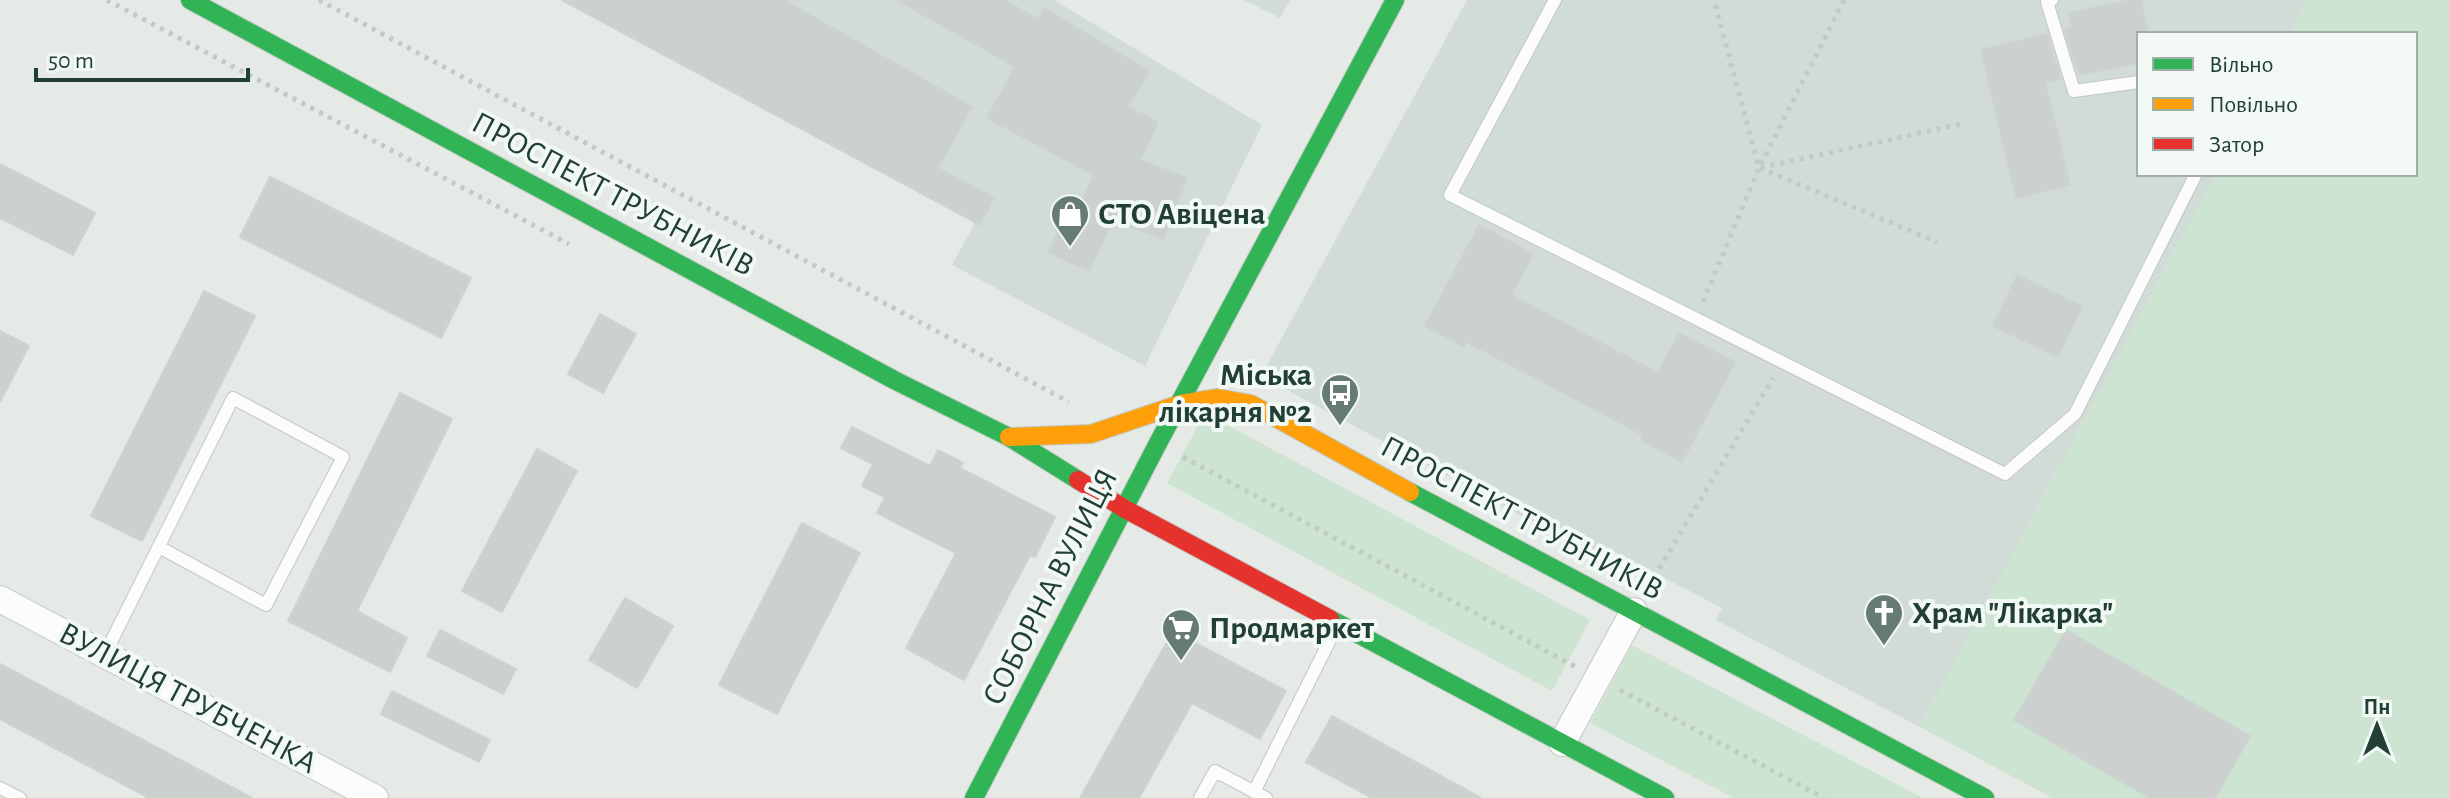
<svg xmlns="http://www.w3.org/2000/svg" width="2449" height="798" font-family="'Alegreya Sans',sans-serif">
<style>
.built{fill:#d2dcd7}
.green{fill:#cde4d2}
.building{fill:#ccd1cf;stroke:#cdd3d0;stroke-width:2}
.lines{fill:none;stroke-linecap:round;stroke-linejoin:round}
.lane-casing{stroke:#c2c7c4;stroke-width:14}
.street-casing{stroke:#c2c7c4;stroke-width:28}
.fast-casing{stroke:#c0c8c4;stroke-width:20}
.slow-casing{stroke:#c0c8c4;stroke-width:20}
.jam-casing{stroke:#c0c8c4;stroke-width:20}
.path{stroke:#c1cac5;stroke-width:5;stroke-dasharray:4 6;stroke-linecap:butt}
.lane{stroke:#fbfcfb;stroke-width:12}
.street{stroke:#fbfcfb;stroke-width:26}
.fast{stroke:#30b455;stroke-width:18}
.slow{stroke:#ff9f0a;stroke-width:18}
.jam{stroke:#e5322d;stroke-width:18}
.labels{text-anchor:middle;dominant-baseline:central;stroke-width:8;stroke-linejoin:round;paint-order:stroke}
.street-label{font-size:32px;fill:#213f35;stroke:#f2f9f5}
.poi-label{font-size:32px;font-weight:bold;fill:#213f35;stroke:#f2f9f5;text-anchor:start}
</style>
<rect width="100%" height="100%" fill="#e5eae7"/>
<!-- built -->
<path class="built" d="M565,0H1054L1262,125L1145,366L952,265L976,221Z
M1244,0H1290L1280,18Z
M1467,0H2308L2290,34H2139V174H2216L1920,727L1716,620L1722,608L1611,550L1604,560L1261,376Z"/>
<!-- green -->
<path class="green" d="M2308,0H2449V798H2052L1920,727L2216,174H2415V34H2290Z
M1205,413L1590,620L1552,691L1167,483Z
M1632,645L1923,798H1734L1590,723Z"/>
<!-- building -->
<path class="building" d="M562,0H784L972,107L938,168L994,198L980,225Z
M897,0H1005L1037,19L1044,8L1149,71L1128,107L1158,122L1140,160L1187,178L1163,239L1113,220L1089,271L1048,252L1060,228L1067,232L1094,175L987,118L1015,67Z
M2131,0H2141L2148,34H2139V63L2079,75L2065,30L2072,28L2069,13Z
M2047,34L2061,79L2045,82L2070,185L2016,198L1981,50Z
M0,164L95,213L73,255L0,218Z
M270,177L471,278L441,338L240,237Z
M1479,225L1533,254L1511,295L1658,373L1679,333L1735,362L1682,462L1641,440L1643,435L1467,342L1464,347L1425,326Z
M2017,275L2082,306L2058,357L1993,326Z
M204,291L255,316L142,541L91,516Z
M600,314L636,334L603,393L568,374Z
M0,331L29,346L0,402Z
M400,393L452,419L357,611L407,638L390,672L288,621Z
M852,427L930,466L938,450L963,463L960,468L1055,517L1035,557L1030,555L964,680L906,648L956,553L877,513L885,497L862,486L873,464L841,448Z
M537,449L577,471L502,612L462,591Z
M802,523L860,553L777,714L719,685Z
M625,598L673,626L637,688L589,660Z
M440,630L516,669L503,694L427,656Z
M2066,630L2250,736L2215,798H2150L2014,720Z
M1173,631L1286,691L1260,739L1192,703L1139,798H1080Z
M0,664L252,798H149L0,719Z
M392,691L490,740L479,762L381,714Z
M1332,716L1481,798H1372L1306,762Z"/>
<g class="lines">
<defs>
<path id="lane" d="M1555,0L1450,195L2005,474L2075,414L2196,174
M2052,0L2047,2L2074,91L2139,82
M105,654L233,398L343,457L266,605L159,547
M0,788L20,798
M1254,792L1337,626
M1200,798L1215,771L1266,798"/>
<path id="street" d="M0,599L375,798
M1562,743L1634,611"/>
<path id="fast" d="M190,0L896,381L1009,437L1078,480
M1410,492L1985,798
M1330,619L1665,798
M974,798L1157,445L1395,0"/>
<path id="slow" d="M1009,437L1091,434L1180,404L1218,398L1251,404L1410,492"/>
<path id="jam" d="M1078,480L1125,509L1330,619"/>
</defs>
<!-- lane casing -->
<use href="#lane" class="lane-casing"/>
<!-- street casing -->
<use href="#street" class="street-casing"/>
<!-- fast casing -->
<use href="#fast" class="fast-casing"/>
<!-- slow casing -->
<use href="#slow" class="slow-casing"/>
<!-- jam casing -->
<use href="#jam" class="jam-casing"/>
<!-- path -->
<path class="path" d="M107,0L569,244
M319,0L1069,402
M1844,0L1759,168L1961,124
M1760,168L1937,242
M1703,302L1759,168L1714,0
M1183,457L1576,667
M1649,586L1773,378
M1620,690L1824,798"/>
<!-- lane -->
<use href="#lane" class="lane"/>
<!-- street -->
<use href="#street" class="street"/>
<!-- fast -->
<use href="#fast" class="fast"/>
<!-- slow -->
<use href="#slow" class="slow"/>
<!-- jam -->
<use href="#jam" class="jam"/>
</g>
<!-- icons -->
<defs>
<symbol id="shop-pin" viewBox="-11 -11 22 30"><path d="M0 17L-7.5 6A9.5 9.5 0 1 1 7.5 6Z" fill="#667b73" stroke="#f2f9f5"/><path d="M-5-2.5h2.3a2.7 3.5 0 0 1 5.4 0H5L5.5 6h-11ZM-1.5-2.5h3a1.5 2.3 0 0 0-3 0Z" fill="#fff"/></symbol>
<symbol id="bus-pin" viewBox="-11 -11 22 30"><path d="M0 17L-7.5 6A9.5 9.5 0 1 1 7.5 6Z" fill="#667b73" stroke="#f2f9f5"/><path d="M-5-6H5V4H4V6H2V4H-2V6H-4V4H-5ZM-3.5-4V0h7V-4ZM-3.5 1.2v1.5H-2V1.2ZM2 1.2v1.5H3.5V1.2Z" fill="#fff"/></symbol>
<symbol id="church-pin" viewBox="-11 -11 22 30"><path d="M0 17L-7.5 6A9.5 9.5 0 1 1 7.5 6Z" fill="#667b73" stroke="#f2f9f5"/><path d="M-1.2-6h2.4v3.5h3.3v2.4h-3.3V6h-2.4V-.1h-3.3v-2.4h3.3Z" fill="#fff"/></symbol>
<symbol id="supermarket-pin" viewBox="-11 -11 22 30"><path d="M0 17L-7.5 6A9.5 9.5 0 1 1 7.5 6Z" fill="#667b73" stroke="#f2f9f5"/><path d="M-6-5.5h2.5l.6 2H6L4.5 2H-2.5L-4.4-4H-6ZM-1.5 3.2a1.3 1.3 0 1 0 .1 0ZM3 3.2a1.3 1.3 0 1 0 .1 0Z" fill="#fff"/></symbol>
</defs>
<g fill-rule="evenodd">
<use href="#shop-pin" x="1048" y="192" width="44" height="60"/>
<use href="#bus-pin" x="1318" y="371" width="44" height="60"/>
<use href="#church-pin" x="1862" y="591" width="44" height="60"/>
<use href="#supermarket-pin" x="1159" y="606" width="44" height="60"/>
</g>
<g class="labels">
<!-- street labels -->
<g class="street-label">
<text transform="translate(613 194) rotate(28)">ПРОСПЕКТ ТРУБНИКІВ</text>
<text transform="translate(1522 518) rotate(28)">ПРОСПЕКТ ТРУБНИКІВ</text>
<text transform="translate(1050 587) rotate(-63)">СОБОРНА ВУЛИЦЯ</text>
<text transform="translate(188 698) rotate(28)">ВУЛИЦЯ ТРУБЧЕНКА</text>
</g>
<!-- poi labels -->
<g class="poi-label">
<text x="1098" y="214">СТО Авіцена</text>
<text x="1312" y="375" text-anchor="end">Міська<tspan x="1312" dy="37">лікарня №2</tspan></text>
<text x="1912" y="613">Храм "Лікарка"</text>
<text x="1209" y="628">Продмаркет</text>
</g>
</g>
<!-- legend -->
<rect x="2137" y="32" width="280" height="144" fill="#f2f9f5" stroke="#9eafa8" stroke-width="2"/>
<rect x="2153" y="58" width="40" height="12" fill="#30b455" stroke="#9eafa8" stroke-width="2"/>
<text x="2209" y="72" font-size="24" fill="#213f35">Вільно</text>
<rect x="2153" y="98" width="40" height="12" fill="#ff9f0a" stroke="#9eafa8" stroke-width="2"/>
<text x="2209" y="112" font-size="24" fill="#213f35">Повільно</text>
<rect x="2153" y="138" width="40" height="12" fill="#e5322d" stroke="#9eafa8" stroke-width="2"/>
<text x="2209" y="152" font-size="24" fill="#213f35">Затор</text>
<!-- north arrow -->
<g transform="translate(2377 726)" stroke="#f2f9f5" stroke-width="6" paint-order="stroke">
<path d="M0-6L14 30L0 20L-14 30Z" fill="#213f35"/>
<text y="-12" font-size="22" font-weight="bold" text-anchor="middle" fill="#213f35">Пн</text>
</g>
<!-- scale -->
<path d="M36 68v12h212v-12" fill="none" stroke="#213f35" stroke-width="4"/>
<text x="48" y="68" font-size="24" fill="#213f35" stroke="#f2f9f5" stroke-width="6" paint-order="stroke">50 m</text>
</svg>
